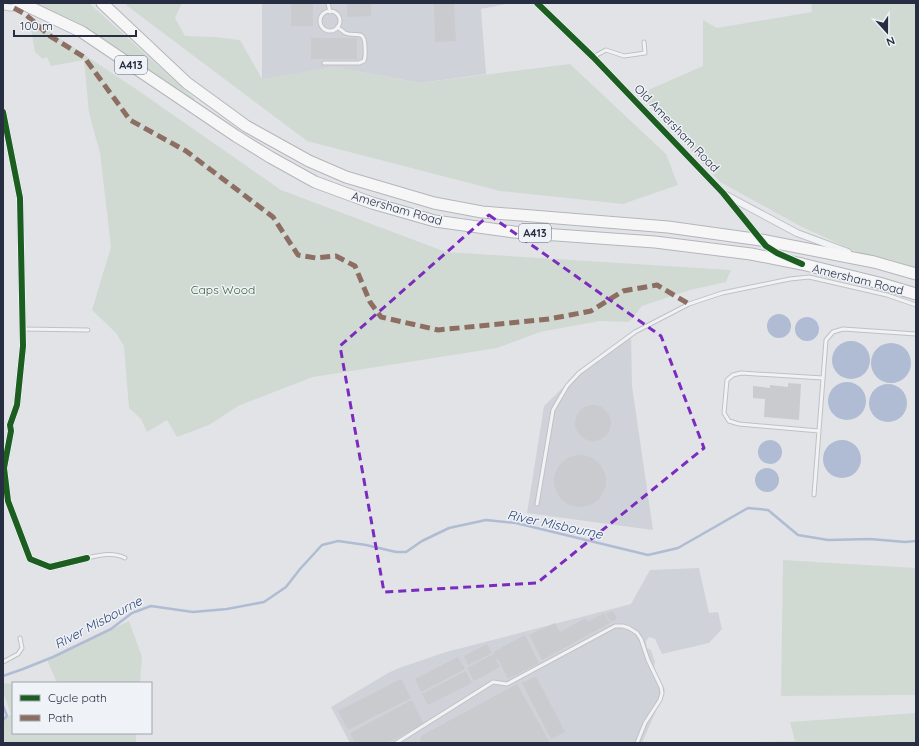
<svg xmlns="http://www.w3.org/2000/svg" width="919" height="746" font-family="Quicksand,sans-serif">
<style>
.built{fill:#d0d2da}
.green{fill:#d1dad2}
.water{fill:#b0bcd3}
.lines{fill:none;stroke-linecap:round;stroke-linejoin:round}
.stream{stroke:#b0bcd3;stroke-width:2.5}
.building{fill:#cacbcf}
.service-casing{stroke:#c0c1c5;stroke-width:5}
.minor-casing{stroke:#c0c1c5;stroke-width:8}
.trunk-casing{stroke:#b4b6bc;stroke-width:13}
.service{stroke:#f1f2f4;stroke-width:3}
.minor{stroke:#f1f2f4;stroke-width:6}
.trunk{stroke:#f6f6f6;stroke-width:11}
.quiet{stroke:#8d6e63;stroke-width:5;stroke-dasharray:10 5;stroke-linecap:butt}
.cycleway-casing{stroke:#eff2f7;stroke-width:8}
.cycleway{stroke:#1b5e20;stroke-width:6}
.marked{fill:none;stroke:#7b2cbf;stroke-width:3;stroke-dasharray:8 5;stroke-linejoin:round}
.labels{text-anchor:middle;dominant-baseline:central;stroke-width:3;stroke-linejoin:round;paint-order:stroke}
.shield{fill:#eff2f7;stroke:#646978;stroke-width:1}
.shield-label{font-size:11px;font-weight:bold;fill:#282e41}
.street-label{font-size:12px;fill:#282e41;stroke:#eff2f7}
.park-label{font-size:12px;fill:#385d35;stroke:#eff2f7}
.water-label{font-size:13px;font-style:italic;fill:#314976;stroke:#eff2f7}
</style>
<rect width="100%" height="100%" fill="#e2e3e7"/>
<!-- built -->
<path class="built" d="M262,3H511L481,9L486,74L420,83L334,67L262,80Z
M631,335L632,386L653,530L527,513L544,406L574,377Z
M699,568L709,613L718,612L722,629L709,643L662,654L655,639L649,637L646,641L647,648L651,650L655,662L654,668L665,690L642,743H350L331,707L388,673L399,668L446,652L631,604L650,570Z"/>
<!-- green -->
<path class="green" d="M39,3H89L195,99V105L127,56L37,5Z
M126,3H182L175,18L185,36L214,37L240,40L262,79L334,67L420,83L570,64L666,154L678,185L623,204L500,191L307,141L126,5Z
M811,3H916V268L889,259L859,253L802,227L720,182L639,94L703,66V20L717,28L812,12Z
M29,18L133,87L281,190L446,252L731,270L726,282L690,290L642,306L629,322L600,321L540,332L497,348L313,377L238,406L209,425L177,437L167,420L147,432L141,419L129,408L124,346L116,333L92,310L111,247L100,153L89,113L84,60L51,66L47,57L43,59L35,52Z
M783,560L916,568V695L781,696Z
M129,621L142,657L140,683H57L47,660Z
M3,683L13,684V733H136V743H3V721L11,714L3,692Z
M916,713V743H704L795,741L790,722Z"/>
<!-- water -->
<path class="water" d="M767 326a12 12 0 1 1 24 0a12 12 0 1 1-24 0Z
M795 329a12 12 0 1 1 24 0a12 12 0 1 1-24 0Z
M832 360a19 19 0 1 1 38 0a19 19 0 1 1-38 0Z
M871 363a20 20 0 1 1 40 0a20 20 0 1 1-40 0Z
M828 401a19 19 0 1 1 38 0a19 19 0 1 1-38 0Z
M869 403a19 19 0 1 1 38 0a19 19 0 1 1-38 0Z
M823 459a19 19 0 1 1 38 0a19 19 0 1 1-38 0Z
M758 452a12 12 0 1 1 24 0a12 12 0 1 1-24 0Z
M755 480a12 12 0 1 1 24 0a12 12 0 1 1-24 0Z"/>
<g class="lines">
<!-- stream -->
<path class="stream" d="M3,676L23,669L53,657L111,629L132,613L151,606L193,612L227,609L264,602L286,587L300,569L322,545L338,541L366,545L396,552H406L422,541L449,528L486,520L516,523L648,555L678,548L748,508L768,510L798,535L828,540L870,539L905,542L916,541
M3,706L7,716L3,720"/>
</g>
<!-- building -->
<path class="building" d="M291,3H313V26H291Z
M347,3H371V16L347,17Z
M434,3H454L456,41L435,42Z
M311,38H357V59H311Z
M788,383L801,384L799,420L764,417L765,399L753,398V386L770,388V385L788,387Z
M575 423a18 18 0 1 1 36 0a18 18 0 1 1-36 0Z
M554 481a26 26 0 1 1 52 0a26 26 0 1 1-52 0Z
M613,611L617,619L611,622L606,614Z
M604,613L610,623L542,660L529,635L555,623L560,632L586,618L588,622Z
M525,635L539,663L508,679L498,659L496,660L500,667L474,681L467,668L494,654L493,652Z
M487,644L492,653L468,665L464,656Z
M458,657L465,669L421,692L415,679Z
M466,671L472,683L428,705L422,694Z
M536,676L565,732L551,739L522,683Z
M401,679L411,698L348,730L338,711Z
M517,684L550,743H421L420,741L421,736Z
M412,700L424,724L387,743H355L350,733Z"/>
<g class="lines">
<defs>
<path id="service" d="M328,3L330,12
M320 21a10 10 0 1 1 20 0a10 10 0 1 1-20 0Z
M593,57L606,50L624,56L645,53L644,42
M324,63H359L364,61C366,56 365,51 365,46C364,28 356,38 345,33C343,31 340,29 337,27
M22,329L88,330
M819,431L739,424L729,421L724,413L727,380L733,375L741,373L823,378
M814,495L826,340L833,332L843,329L916,334
M537,504L553,410L567,386L579,373L635,332L689,304L722,293L790,279L809,277L887,295L916,305
M87,558C101,555 113,552 125,558
M3,662L18,654L22,648L20,638
M396,743L493,682L507,684L615,626H623L629,628L637,633L641,639L648,660L661,687L662,693L660,700L645,723L637,743"/>
<path id="minor" d="M537,3L593,57L723,193L766,246L785,257
M3,6C11,9 16,7 23,4
M3,112L20,198L23,346L17,405L10,425L11,431L4,468L8,501L30,559L50,567L87,558
M726,195L797,233L848,252"/>
<path id="trunk" d="M21,3L82,32L236,136L270,157L315,182L372,203L435,221L514,232L655,242L751,254L802,264L879,283L916,294
M102,3L187,83L246,126L309,161L346,177L434,203L482,212L668,227L761,240L874,262L916,274"/>
</defs>
<!-- service casing -->
<use href="#service" class="service-casing"/>
<!-- minor casing -->
<use href="#minor" class="minor-casing"/>
<!-- trunk casing -->
<use href="#trunk" class="trunk-casing"/>
<!-- service -->
<use href="#service" class="service"/>
<!-- minor -->
<use href="#minor" class="minor"/>
<!-- trunk -->
<use href="#trunk" class="trunk"/>
<!-- quiet -->
<path class="quiet" d="M14,8L25,14L50,36L84,57L130,120L186,151L273,217L298,255L316,258L336,256L355,266L370,302L381,317L438,330L549,319L591,311L623,291L657,285L689,304"/>
<defs>
<path id="cycleway" d="M537,3L593,57L723,193L766,246L777,253L802,264
M3,112L20,198L23,346L17,405L10,425L11,431L4,468L8,501L30,559L50,567L87,558"/>
</defs>
<!-- cycleway casing -->
<use href="#cycleway" class="cycleway-casing"/>
<!-- cycleway -->
<use href="#cycleway" class="cycleway"/>
</g>
<!-- marked area -->
<path class="marked" d="M489,215L661,336L704,448L537,583L384,592L340,346Z"/>
<g class="labels">
<!-- shield labels -->
<g class="shield">
<rect x="115" y="56" width="32" height="18" rx="3"/>
<rect x="519" y="224" width="32" height="18" rx="3"/>
</g>
<g class="shield-label">
<text x="131" y="65">A413</text>
<text x="535" y="233">A413</text>
</g>
<!-- street labels -->
<g class="street-label">
<text transform="translate(677 128) rotate(46)">Old Amersham Road</text>
<text transform="translate(397 208) rotate(16)">Amersham Road</text>
<text transform="translate(858 279) rotate(14)">Amersham Road</text>
</g>
<!-- park labels -->
<g class="park-label">
<text x="223" y="289">Caps Wood</text>
</g>
<!-- water labels -->
<g class="water-label">
<text transform="translate(555 524) rotate(12)">River Misbourne</text>
<text transform="translate(98 622) rotate(-28)">River Misbourne</text>
</g>
</g>
<!-- border -->
<rect width="919" height="746" fill="none" stroke="#282e41" stroke-width="8"/>
<!-- legend -->
<rect x="12" y="682" width="140" height="52" fill="#eff2f7" stroke="#9fa4ae"/>
<rect x="20" y="695" width="20" height="6" fill="#1b5e20" stroke="#9fa4ae"/>
<text x="48" y="702" font-size="12" fill="#282e41">Cycle path</text>
<rect x="20" y="715" width="20" height="6" fill="#8d6e63" stroke="#9fa4ae"/>
<text x="48" y="722" font-size="12" fill="#282e41">Path</text>
<!-- north arrow -->
<g transform="translate(887 32) rotate(159)" stroke="#eff2f7" stroke-width="3" paint-order="stroke">
<path d="M0-3L7 15L0 10L-7 15Z" fill="#282e41"/>
<text y="-6" font-size="11" font-weight="bold" text-anchor="middle" fill="#282e41">N</text>
</g>
<!-- scale -->
<path d="M14 30v6h122v-6" fill="none" stroke="#282e41" stroke-width="2"/>
<text x="20" y="30" font-size="12" fill="#282e41" stroke="#eff2f7" stroke-width="3" paint-order="stroke">100 m</text>
</svg>
